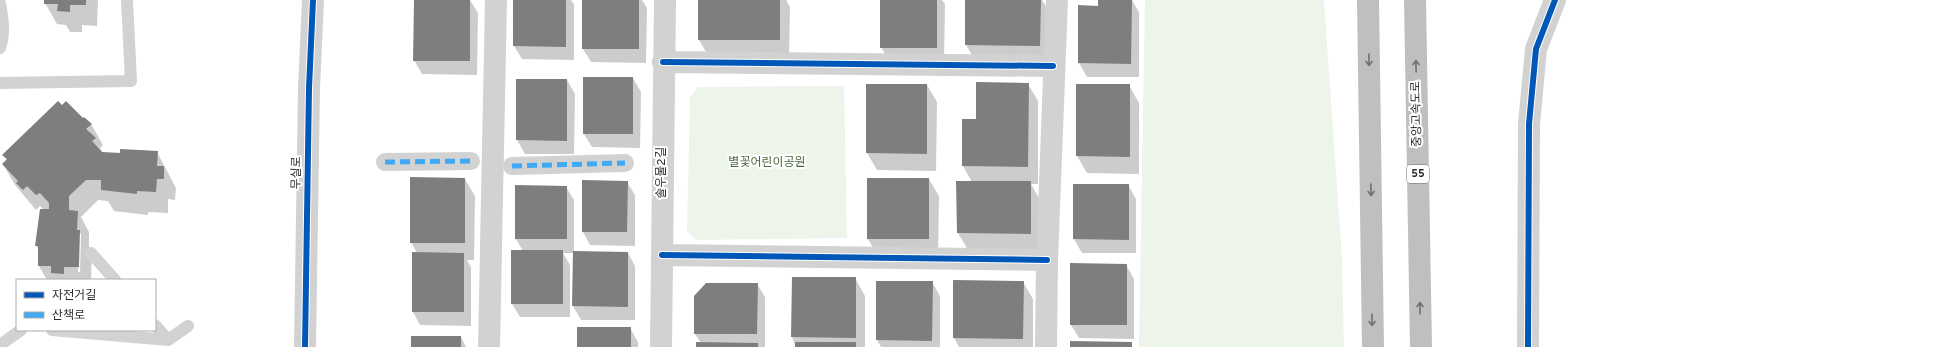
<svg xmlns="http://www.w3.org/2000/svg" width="1943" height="347" font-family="Overpass,'Noto Sans KR',sans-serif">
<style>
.green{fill:#edf4ea}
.shadow{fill:#0003;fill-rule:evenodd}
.building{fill:#7e7e7e}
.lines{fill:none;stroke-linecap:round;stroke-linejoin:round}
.service{stroke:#d2d2d2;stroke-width:12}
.pedestrian{stroke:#d2d2d2;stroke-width:18}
.minor{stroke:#d2d2d2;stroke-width:22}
.tertiary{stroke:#d2d2d2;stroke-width:22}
.motorway{stroke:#bfbfbf;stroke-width:22}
.quiet{stroke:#3fa9f5;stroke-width:5;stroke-dasharray:10 5;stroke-linecap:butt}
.cycleway-casing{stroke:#fff;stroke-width:8}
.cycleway{stroke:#0057b8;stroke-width:6}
.oneway{stroke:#6f6f6f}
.labels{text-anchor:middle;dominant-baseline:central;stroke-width:4;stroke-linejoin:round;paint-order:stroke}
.shield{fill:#fff;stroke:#6c6c6c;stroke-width:1}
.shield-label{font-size:11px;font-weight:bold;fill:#2d2d2d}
.street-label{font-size:12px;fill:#2d2d2d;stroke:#fff}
.park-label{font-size:12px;fill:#466939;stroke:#fff}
</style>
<rect width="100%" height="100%" fill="#fff"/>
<!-- green -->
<path class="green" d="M1145,0H1324L1342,259L1344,347H1139Z
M844,86L847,238L696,240L687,231L690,97L698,87Z"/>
<!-- shadow -->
<path class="shadow" d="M45,0H98L97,26L82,25V32H70L66,25L57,24L45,3Z
M415,0H470L478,13L477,75L422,74L414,60Z
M514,0H571L574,4V60L522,59L514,46Z
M583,0H642L647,8L646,63L591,62L583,49Z
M699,0H786L790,7L789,57H709L699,40Z
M881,0H942L945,4L944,61H889L881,47Z
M966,0H1042L1050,13V63L976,62L966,45Z
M1099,0H1132L1139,12V77H1087L1079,63V6L1099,7Z
M633,78L641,92L640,148L592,147L584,134Z
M517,80H567L575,94L574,154H525L517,140Z
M1028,84L1038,101V184H1031L1040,200V251L968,250L958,233L972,182L963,166L977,120Z
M927,85L937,102L936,171L877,170L867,153Z
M1077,85H1129L1139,103V174L1087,173L1077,156Z
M83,120L91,124L103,145L100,148L103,153L157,152L176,188L175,200L168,199V213L148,212V215L114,211L108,201L98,200L81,217L89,232V246L92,252L91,280H47L39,266V251L36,245L44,210L40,206L36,210L15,185L3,164L7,160L3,155ZM79,232L81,234L80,272H78Z
M465,179L475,196L474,260H467L471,267V326L420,325L413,312L417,253L411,242Z
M929,179L939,196L938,257L878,256L868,239Z
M627,182L635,195V246L590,245L583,232Z
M1074,185H1128L1136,199V253H1082L1074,239Z
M566,187L574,200V252L628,253L635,266V320H581L573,306L574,253H563L570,265V317H520L512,304L523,251L516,239Z
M1126,265L1134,279V339L1079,338L1071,325Z
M855,278L865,296V347H796L792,337Z
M954,281L1023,282L1033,299V347H959L954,338Z
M932,282L940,296V347H881L877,340Z
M757,284L765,297V347H697L701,343L695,334Z
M630,328L638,342V347H578Z
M461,337L466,347H412Z"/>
<!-- building -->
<path class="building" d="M44,0H86V5H70V12L57,11L58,4H44Z
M414,0H470V61H413Z
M513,0H566V47L513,46Z
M582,0H639V49H582Z
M698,0H780V40H698Z
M880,0H937V48H880Z
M965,0H1041L1040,46L965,45Z
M1098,0H1132L1131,64L1078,63V5L1098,6Z
M583,77H633V134H583Z
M516,79H567V141L516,140Z
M976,82L1029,83L1028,167L962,166V119H976Z
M866,84H927V154L866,153Z
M1076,84H1130V157L1076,156Z
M58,101L62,105L66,101L83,118L84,117L92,124L86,129L96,138L92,141L102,152L120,153V149L158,151L157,166H164V179H157L156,192L137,191V194L101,190V180H86L69,196V210L78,211L77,230H80L79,267H64V274L51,273V266H38V246H35L40,209H49V203L40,193L36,195L27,186L23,190L16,183L18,181L2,164L7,159L2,155Z
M410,177L465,178V243H410Z
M867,178H929V239H867Z
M582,180L628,181L627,232H582Z
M956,181H1031V234L957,233Z
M1073,184H1129V240L1073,239Z
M515,185L567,186V239H515Z
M511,250H563V304H511Z
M573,251L628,252V307L572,306Z
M412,252L464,253V312H412Z
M1070,263L1127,264V325H1070Z
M792,277H856V338L791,337Z
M953,280L1024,281L1023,339L953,338Z
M876,281H933L932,341L876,340Z
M706,283H758L757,334H694V296Z
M577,327H631V347H577Z
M411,336H461V347H411Z
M1070,341L1132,342V347H1070Z
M696,342L758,343V347H696Z
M795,342H856V347H795Z"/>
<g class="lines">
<!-- service -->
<path class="service" d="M0,3C3,19 5,34 0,48
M0,83L131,81L127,0
M91,253L115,280
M155,325L168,340
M52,330L168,340L188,326
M0,345L21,330"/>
<!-- pedestrian -->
<path class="pedestrian" d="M385,162L471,161
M512,166L625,163"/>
<!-- minor -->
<path class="minor" d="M663,62L1053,66
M662,255L1047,260
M489,347L496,0
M661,347L665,0
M1046,347L1047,260L1057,0
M1528,347L1529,124L1536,49L1555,0"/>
<!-- tertiary -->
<path class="tertiary" d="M305,347L309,88L313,0"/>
<!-- motorway -->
<path class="motorway" d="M1368,0L1373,347
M1415,0L1421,347"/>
<!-- quiet -->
<path class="quiet" d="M385,162L471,161
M512,166L625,163"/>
<defs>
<path id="cycleway" d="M663,62L1053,66
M662,255L1047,260
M305,347L309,88L313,0
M1528,347L1529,124L1536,49L1555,0"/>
</defs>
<!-- cycleway casing -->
<use href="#cycleway" class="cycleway-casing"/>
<!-- cycleway -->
<use href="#cycleway" class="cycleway"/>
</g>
<!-- one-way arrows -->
<defs><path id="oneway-shaft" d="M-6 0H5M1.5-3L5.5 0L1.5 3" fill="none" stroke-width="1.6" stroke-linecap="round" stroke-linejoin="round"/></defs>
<g class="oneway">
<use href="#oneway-shaft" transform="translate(1369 60) rotate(89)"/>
<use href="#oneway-shaft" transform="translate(1416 66) rotate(-91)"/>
<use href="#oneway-shaft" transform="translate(1371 190) rotate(89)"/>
<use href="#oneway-shaft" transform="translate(1420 308) rotate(-91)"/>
<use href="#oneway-shaft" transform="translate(1372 320) rotate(89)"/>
</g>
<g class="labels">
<!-- shield labels -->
<rect class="shield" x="1407" y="165" width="22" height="18" rx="3"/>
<g class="shield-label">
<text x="1418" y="174">55</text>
</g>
<!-- street labels -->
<g class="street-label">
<text transform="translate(1417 114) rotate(-91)">중앙고속도로</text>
<text transform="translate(297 173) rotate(-89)">무실로</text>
<text transform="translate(662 173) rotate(-90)">솔우물2길</text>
</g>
<!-- park labels -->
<g class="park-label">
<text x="767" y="163">별꽃어린이공원</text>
</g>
</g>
<!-- legend -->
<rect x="16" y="279" width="140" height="52" fill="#ffffff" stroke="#ababab"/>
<rect x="24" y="292" width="20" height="6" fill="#0057b8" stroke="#ababab"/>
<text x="52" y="299" font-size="12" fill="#2d2d2d">자전거길</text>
<rect x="24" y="312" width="20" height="6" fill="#3fa9f5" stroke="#ababab"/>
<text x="52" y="319" font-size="12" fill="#2d2d2d">산책로</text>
</svg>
